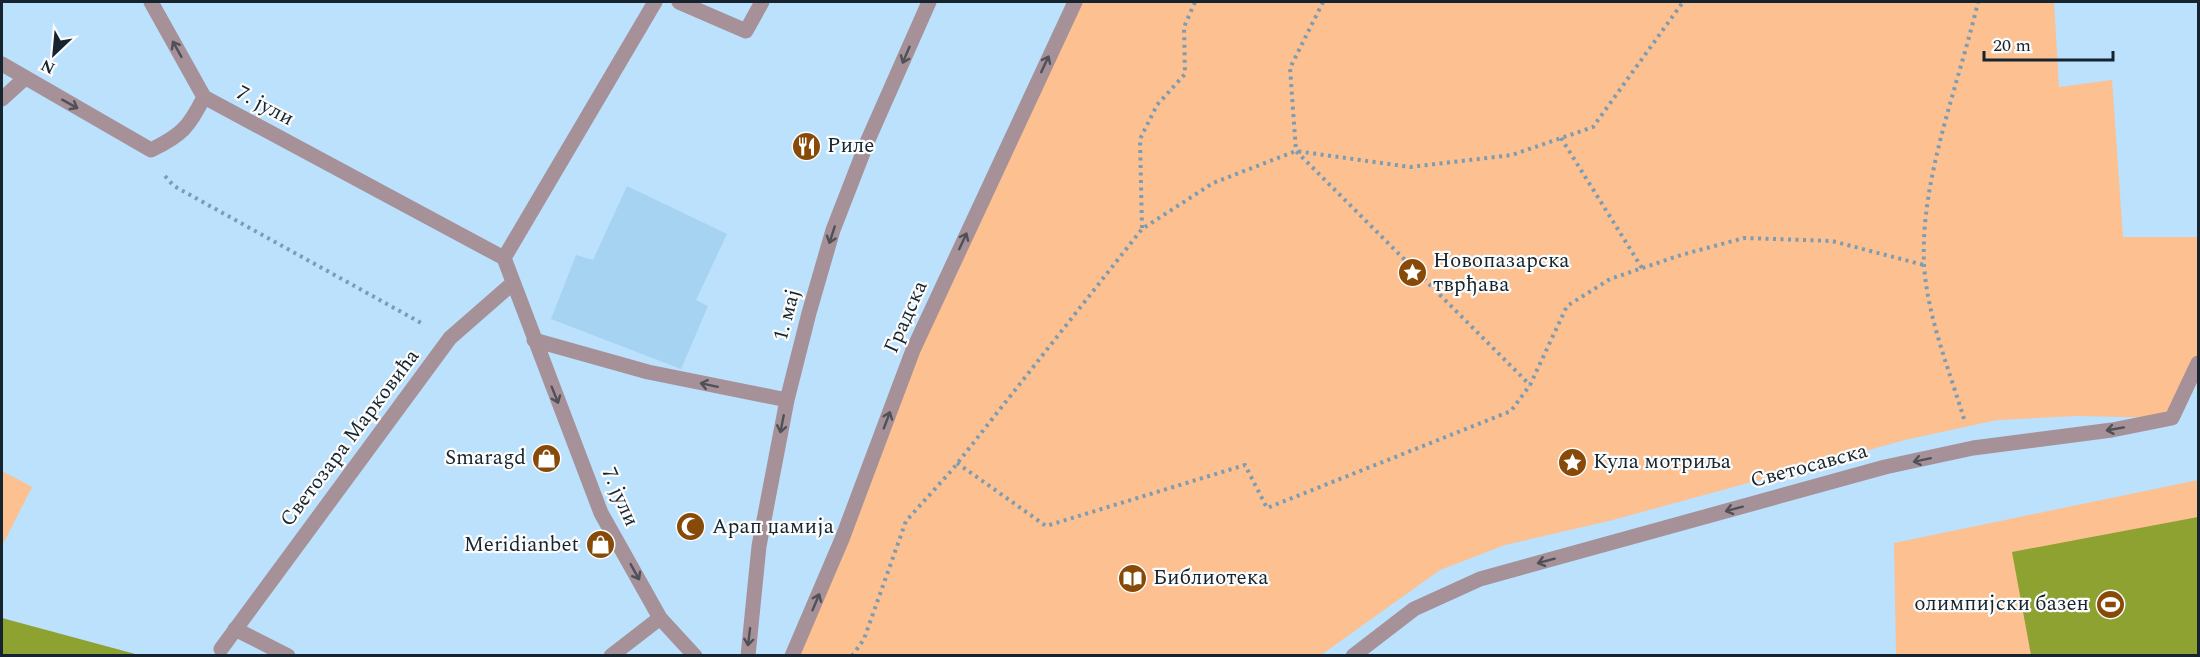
<svg xmlns="http://www.w3.org/2000/svg" width="2200" height="657" font-family="Spectral,serif">
<style>
.built{fill:#a7d3f2}
.green{fill:#fcc091}
.water{fill:#8da231}
.lines{fill:none;stroke-linecap:round;stroke-linejoin:round}
.path{stroke:#7e9cb1;stroke-width:4;stroke-dasharray:3 4.5;stroke-linecap:butt}
.minor{stroke:#a59197;stroke-width:15}
.oneway{stroke:#4f5058}
.labels{text-anchor:middle;dominant-baseline:central;stroke-width:4.5;stroke-linejoin:round;paint-order:stroke}
.street-label{font-size:21px;fill:#15242e;stroke:#fcfcfc}
.poi-label{font-size:21px;fill:#15242e;stroke:#fcfcfc;text-anchor:start}
</style>
<rect width="100%" height="100%" fill="#bbe1fd"/>
<!-- built -->
<path class="built" d="M627,186L727,234L696,300L708,306L681,369L551,319L576,255L593,260Z"/>
<!-- green -->
<path class="green" d="M1075,2H2054L2059,87L2112,80L2123,237H2198V363L2172,418L2077,416L1997,420L1905,440L1609,521L1505,545L1440,570L1321,655L796,656L913,350Z
M2,471L32,487L2,546Z
M2198,480V655H1896L1894,543Z"/>
<!-- water -->
<path class="water" d="M2198,517V655H2031L2012,552Z
M2,618L139,655H2Z"/>
<g class="lines">
<!-- path -->
<path class="path" d="M1323,2L1290,68L1296,151L1530,385
M1561,138L1642,268
M165,176L174,186L423,324
M1142,228L1140,139L1157,105L1185,74L1184,27L1195,2
M1964,419C1949,369 1927,316 1924,264C1920,179 1959,84 1978,2
M957,463L1046,526L1245,465L1267,508L1511,411L1530,385L1567,306L1610,279L1681,255L1744,238L1832,241L1924,265
M852,656L864,639L906,521L952,470L1142,229L1213,183L1296,151L1410,167L1512,155L1593,127L1683,2"/>
<!-- minor -->
<path class="minor" d="M151,2L204,97
M679,2L746,31L762,2
M2,64L151,150C182,135 189,127 204,97
M204,97L504,258L601,513L660,618L695,656
M2,99L24,79
M504,258L655,2
M534,340L648,372L787,400
M235,629L288,656
M221,649L450,338L513,283
M611,656L660,618
M748,656L759,546L787,400L809,313L833,230L868,140L929,2
M792,656L842,539L913,350L1075,2
M1353,656L1414,609L1480,579L1885,467L1973,448L2112,430L2172,418L2198,363"/>
</g>
<!-- one-way arrows -->
<defs><path id="oneway-shaft" d="M-6 0H5M1.5-3L5.5 0L1.5 3" fill="none" stroke-width="1.6" stroke-linecap="round" stroke-linejoin="round" transform="scale(1.5)"/></defs>
<g class="oneway">
<use href="#oneway-shaft" transform="translate(177 49) rotate(-119)"/>
<use href="#oneway-shaft" transform="translate(906 55) rotate(113)"/>
<use href="#oneway-shaft" transform="translate(1045 64) rotate(-65)"/>
<use href="#oneway-shaft" transform="translate(70 104) rotate(29)"/>
<use href="#oneway-shaft" transform="translate(832 235) rotate(108)"/>
<use href="#oneway-shaft" transform="translate(963 241) rotate(-65)"/>
<use href="#oneway-shaft" transform="translate(709 385) rotate(-168)"/>
<use href="#oneway-shaft" transform="translate(555 395) rotate(68)"/>
<use href="#oneway-shaft" transform="translate(887 420) rotate(-69)"/>
<use href="#oneway-shaft" transform="translate(782 424) rotate(101)"/>
<use href="#oneway-shaft" transform="translate(2115 429) rotate(170)"/>
<use href="#oneway-shaft" transform="translate(1922 460) rotate(168)"/>
<use href="#oneway-shaft" transform="translate(1734 509) rotate(165)"/>
<use href="#oneway-shaft" transform="translate(1546 561) rotate(165)"/>
<use href="#oneway-shaft" transform="translate(635 572) rotate(61)"/>
<use href="#oneway-shaft" transform="translate(816 602) rotate(-67)"/>
<use href="#oneway-shaft" transform="translate(749 637) rotate(97)"/>
</g>
<!-- icons -->
<defs>
<symbol id="restaurant-disc" viewBox="-11 -11 22 22"><circle r="9.5" fill="#874a09" stroke="#fcfcfc"/><path d="M-5-6h1v4h1v-4h1v4h1v-4h1v5L-1.5 .5V6h-2V.5L-5-1ZM5-6V6H3V1.5H1.5Q1.5-4 5-6Z" fill="#fff"/></symbol>
<symbol id="sight-disc" viewBox="-11 -11 22 22"><circle r="9.5" fill="#874a09" stroke="#fcfcfc"/><path d="M0-6L1.8-2.2L6-1.7L2.9 1.2L3.7 5.4L0 3.3L-3.7 5.4L-2.9 1.2L-6-1.7L-1.8-2.2Z" fill="#fff"/></symbol>
<symbol id="shop-disc" viewBox="-11 -11 22 22"><circle r="9.5" fill="#874a09" stroke="#fcfcfc"/><path d="M-5-2.5h2.3a2.7 3.5 0 0 1 5.4 0H5L5.5 6h-11ZM-1.5-2.5h3a1.5 2.3 0 0 0-3 0Z" fill="#fff"/></symbol>
<symbol id="mosque-disc" viewBox="-11 -11 22 22"><circle r="9.5" fill="#874a09" stroke="#fcfcfc"/><path d="M3.5-4.9A6 6 0 1 0 3.5 4.9A5 5 0 1 1 3.5-4.9Z" fill="#fff"/></symbol>
<symbol id="library-disc" viewBox="-11 -11 22 22"><circle r="9.5" fill="#874a09" stroke="#fcfcfc"/><path d="M-6-4Q-3-5.5-.7-3.5V5Q-3 3-6 4ZM6-4Q3-5.5 .7-3.5V5Q3 3 6 4Z" fill="#fff"/></symbol>
<symbol id="stadium-disc" viewBox="-11 -11 22 22"><circle r="9.5" fill="#874a09" stroke="#fcfcfc"/><path d="M0-5a6.5 5 0 1 0 0 10a6.5 5 0 1 0 0-10ZM-3.5-1.8h7v3.6h-7Z" fill="#fff"/></symbol>
</defs>
<g fill-rule="evenodd">
<use href="#restaurant-disc" x="790" y="130" width="33" height="33"/>
<use href="#sight-disc" x="1396" y="256" width="33" height="33"/>
<use href="#shop-disc" x="530" y="442" width="33" height="33"/>
<use href="#sight-disc" x="1556" y="446" width="33" height="33"/>
<use href="#mosque-disc" x="674" y="510" width="33" height="33"/>
<use href="#shop-disc" x="584" y="528" width="33" height="33"/>
<use href="#library-disc" x="1116" y="562" width="33" height="33"/>
<use href="#stadium-disc" x="2094" y="588" width="33" height="33"/>
</g>
<g class="labels">
<!-- street labels -->
<g class="street-label">
<text transform="translate(265 106) rotate(28)">7. јули</text>
<text transform="translate(787 315) rotate(-75)">1. мај</text>
<text transform="translate(906 317) rotate(-66)">Градска</text>
<text transform="translate(350 438) rotate(-53)">Светозара Марковића</text>
<text transform="translate(1809 466) rotate(-15)">Светосавска</text>
<text transform="translate(620 497) rotate(66)">7. јули</text>
</g>
<!-- poi labels -->
<g class="poi-label">
<text x="827" y="146">Риле</text>
<text x="1433" y="261">Новопазарска<tspan x="1433" dy="24">тврђава</tspan></text>
<text x="526" y="458" text-anchor="end">Smaragd</text>
<text x="1593" y="462">Кула мотриља</text>
<text x="712" y="527">Арап џамија</text>
<text x="579" y="545" text-anchor="end">Meridianbet</text>
<text x="1153" y="578">Библиотека</text>
<text x="2089" y="604" text-anchor="end">олимпијски базен</text>
</g>
</g>
<!-- border -->
<rect width="2200" height="657" fill="none" stroke="#15242e" stroke-width="6"/>
<!-- north arrow -->
<g transform="translate(54 54) rotate(206)" stroke="#fcfcfc" stroke-width="4.5" paint-order="stroke">
<path d="M0-4.5L10 22L0 15L-10 22Z" fill="#15242e"/>
<text y="-9" font-size="16" font-weight="bold" text-anchor="middle" fill="#15242e">N</text>
</g>
<!-- scale -->
<path d="M1984 51v9h129v-9" fill="none" stroke="#15242e" stroke-width="3"/>
<text x="1993" y="51" font-size="18" fill="#15242e" stroke="#fcfcfc" stroke-width="4.5" paint-order="stroke">20 m</text>
</svg>
